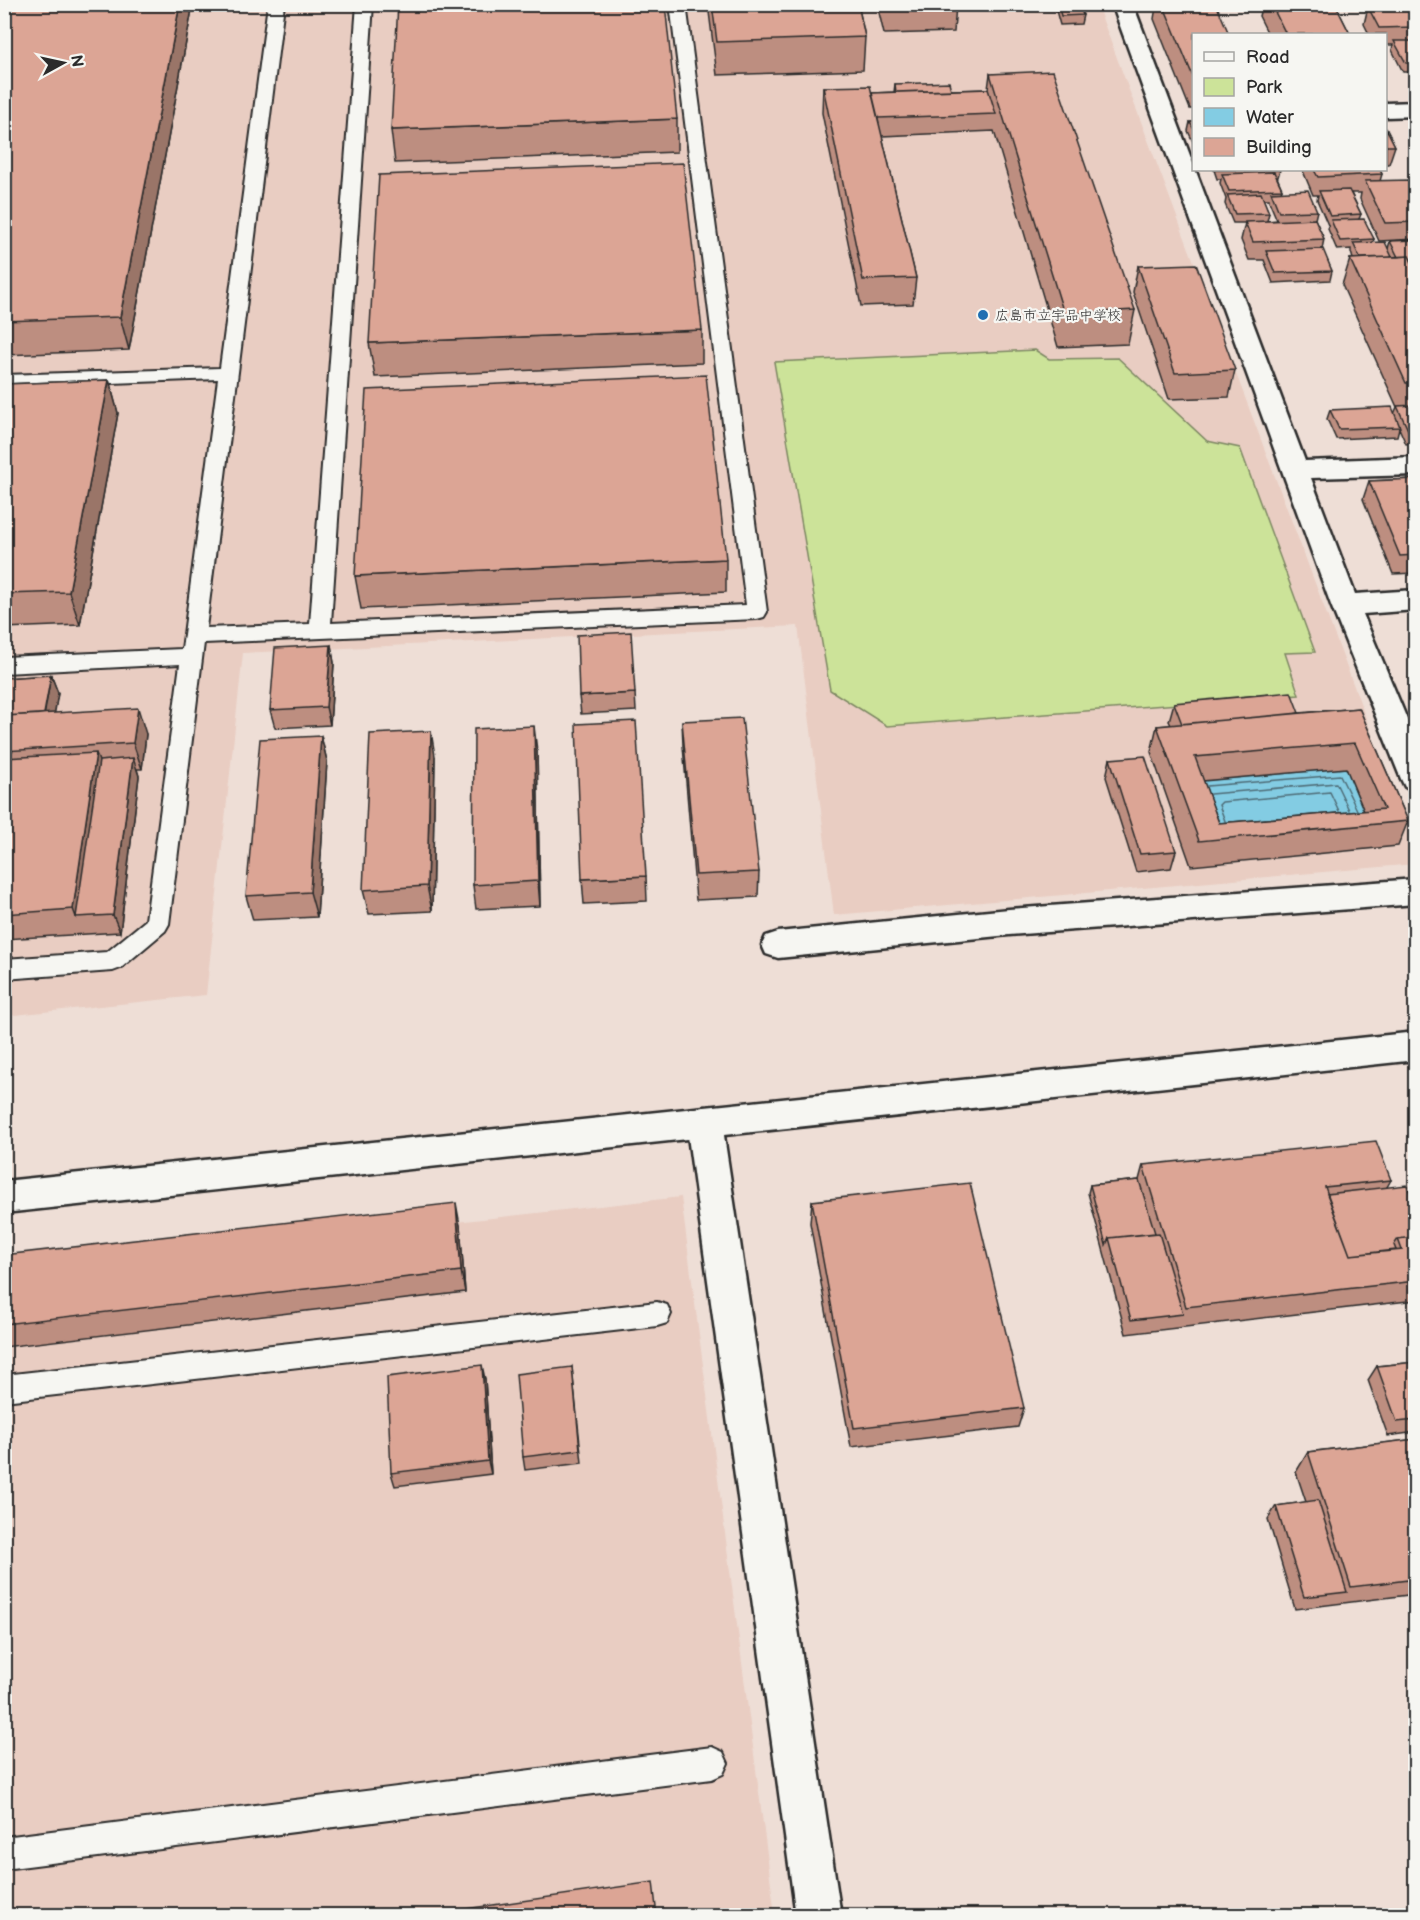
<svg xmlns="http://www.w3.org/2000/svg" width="1420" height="1920" font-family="'Balsamiq Sans','Klee One',sans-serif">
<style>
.built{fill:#e9cdc2}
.green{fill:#cce399;stroke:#7c8762;stroke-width:1.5}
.water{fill:#83cce3;stroke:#608c99;stroke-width:1.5}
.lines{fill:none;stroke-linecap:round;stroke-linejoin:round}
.shore{stroke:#4e6b75;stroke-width:1.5}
.lane-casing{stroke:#2b2b2b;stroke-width:4}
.street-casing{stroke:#2b2b2b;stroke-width:5}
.secondary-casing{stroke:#2b2b2b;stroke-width:5}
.lane{fill:#f6f6f2;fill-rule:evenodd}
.street{fill:#f6f6f2;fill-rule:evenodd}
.secondary{fill:#f6f6f2;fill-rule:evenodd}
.wall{fill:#bd8e80;stroke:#2b2b2b;stroke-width:1.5;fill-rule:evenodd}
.shaded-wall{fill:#9a7468;stroke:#2b2b2b;stroke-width:1.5}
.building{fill:#dca595;stroke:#2b2b2b;stroke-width:1.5;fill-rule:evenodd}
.poi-dot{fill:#1f6fb2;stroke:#f6f6f2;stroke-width:2}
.labels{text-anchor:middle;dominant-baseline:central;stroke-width:4.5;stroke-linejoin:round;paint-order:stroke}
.far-poi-label{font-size:14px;fill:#2b2b2b;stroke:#f6f6f2;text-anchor:start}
</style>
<rect width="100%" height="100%" fill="#eeded6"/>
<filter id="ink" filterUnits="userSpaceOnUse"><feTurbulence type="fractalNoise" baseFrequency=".0167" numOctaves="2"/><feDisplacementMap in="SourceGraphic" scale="12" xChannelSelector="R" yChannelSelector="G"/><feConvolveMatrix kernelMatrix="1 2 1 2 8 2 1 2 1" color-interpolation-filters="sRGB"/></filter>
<g filter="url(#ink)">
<!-- built -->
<path class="built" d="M5,5H1097L1415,848V864L834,915L798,626L243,653L206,995L5,1016Z
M681,1197L775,1915H5L4,1272Z"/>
<!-- green -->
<path class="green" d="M1035,350L1049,359L1118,358L1207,441L1240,448L1315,652L1285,653L1299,695L887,726L830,690L774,362Z"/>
<!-- water -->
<path class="water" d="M1346,768L1373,834L1211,848L1187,782Z"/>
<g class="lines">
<!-- shore -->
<path class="shore" d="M1207,786L1340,775L1357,810
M1210,794L1336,783L1349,810
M1225,821L1219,805L1222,802L1330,792L1339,811"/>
<defs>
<path id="lane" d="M268,4H284L206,628L310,624L357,4H373L331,623L746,605L670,4H686L767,612L764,617L757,619L204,643L169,924L165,931L121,968L113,971L4,979V959L107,952L146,920L180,664L4,673V657L182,649L218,379L4,387V375L220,368Z
M657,1302L667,1305L671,1314L667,1323L657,1326L4,1401V1375Z
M712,1747L723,1752L728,1763L723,1774L712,1779L4,1869V1837Z"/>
<path id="street" d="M1112,4H1133L1305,461L1416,457V475L1311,478L1355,594L1416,590V610L1363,614L1416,741V790L1405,787L1401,779L1331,605Z
M1416,102V116L1386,117V103Z
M1416,879V904L1009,935L778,958L766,954L762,945L766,936L778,932L1009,909Z
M704,1107L716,1111L722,1122L841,1916H796L686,1122L692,1111Z"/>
<path id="secondary" d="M1416,1032V1060L4,1213V1181Z"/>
</defs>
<!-- lane casing -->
<use href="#lane" class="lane-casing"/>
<!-- street casing -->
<use href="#street" class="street-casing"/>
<!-- secondary casing -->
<use href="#secondary" class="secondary-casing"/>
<!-- lane -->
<use href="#lane" class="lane"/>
<!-- street -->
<use href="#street" class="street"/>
<!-- secondary -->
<use href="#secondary" class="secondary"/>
</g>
<!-- wall -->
<path class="wall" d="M4,4H193L129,350L4,355Z
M708,4H858L865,37L863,70L717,75Z
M877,4H956L954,32L884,34Z
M1052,4H1079L1083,15L1081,24L1060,25L1055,7H1053Z
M1145,4H1225L1216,5L1194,34V109H1190L1154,19L1156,7H1147Z
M1262,4H1335L1350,34H1268L1259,16Z
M1377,4H1416V87L1409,75L1410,72H1403L1392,50L1393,45H1386V34H1369L1364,24L1368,7L1378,6Z
M990,74L1135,310L1128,344L1058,347L994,131L882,136L916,278L913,304L861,306L822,113L823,87L872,93L894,92L895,84L951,90L988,89Z
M677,119V152L395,163L391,130Z
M1190,122H1194V144L1188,131Z
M1386,128L1395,146L1389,164H1386Z
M1214,170H1280L1278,177H1277L1282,189L1281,192L1317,211L1315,219L1324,239L1322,249L1332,271L1330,280L1273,283L1264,260H1249L1241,240L1245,223H1233L1225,204L1226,199L1220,183L1221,179H1217ZM1263,199H1269V201L1277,220L1267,221L1269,213Z
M1303,170H1380L1382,174L1380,181L1416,190V239L1379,241L1360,199L1361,193H1351L1361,214L1359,219L1374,239L1373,242L1388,249L1390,241L1416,240V443L1406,444L1399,428L1397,436L1336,439L1327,419L1330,410L1394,414L1397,407L1342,285L1350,259H1353L1351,252V249L1337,250L1328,229L1329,225H1328L1317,200L1318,195H1313L1303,171Z
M1138,266L1235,370L1229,397L1169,399L1133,292Z
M702,330V363L375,377L369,343Z
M109,380L118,413L80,625L4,628V384Z
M1416,479V573L1393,574L1363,499L1369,481Z
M726,559V592L361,609L355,576Z
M331,645L334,663L330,725L275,728L270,710Z
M51,675L58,693L54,713L146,734L142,769H137L139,776L120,932L4,939V678Z
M635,693L636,711L581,714L579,696Z
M1174,703L1299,713L1359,708L1408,821L1398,846L1191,866L1151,752L1157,726L1171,725L1169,721ZM1346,768L1364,811L1219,823L1203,781Z
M682,721L759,872L758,897L696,900L683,746Z
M321,736L327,761L317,917L253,920L246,896Z
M537,751L540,906L476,909L473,885Z
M435,756L432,911L369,914L363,890Z
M1110,759L1176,851L1171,868L1136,872L1106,777Z
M646,876L647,901L584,904L582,879Z
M1143,1165L1391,1180L1387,1187L1416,1208V1300L1126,1334L1088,1193L1090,1185L1139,1180Z
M812,1201L1024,1408L1018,1427L851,1447L810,1223Z
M460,1225L465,1292L4,1347V1255Z
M1416,1362V1432L1388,1436L1368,1380L1377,1366Z
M572,1367L582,1463L525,1470L523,1457Z
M485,1379L491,1474L395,1486L391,1473Z
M1416,1439V1594L1295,1609L1268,1519L1276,1506L1306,1502L1296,1472L1308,1452Z"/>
<!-- shaded-wall -->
<path class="shaded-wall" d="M180,4H193L129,350L120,317Z
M109,380L118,413L80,625L69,592Z
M331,645L334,663L330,725L326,707Z
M51,675L58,693L51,735L44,717Z
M138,708L146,734L142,769L133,743Z
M534,726L537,751L540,906L538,881Z
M431,731L435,756L432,911L427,886Z
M321,736L327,761L317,917L310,892Z
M96,753L105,778L76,917L73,909Z
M133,758L139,776L120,932L113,915Z
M456,1203L460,1225L465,1292L461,1271Z
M482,1365L485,1379L491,1474L488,1461Z"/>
<!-- building -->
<path class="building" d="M4,4H180L120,317L4,321Z
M398,4H665L677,119L391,130Z
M712,4H858L865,37L717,42Z
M885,4H956L957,6L886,9Z
M1058,4H1079L1083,15L1061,16Z
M1163,4H1216L1229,34H1194V79Z
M1271,4H1335L1350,34H1286Z
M1384,4H1416V5L1385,6Z
M1416,5V27L1379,28L1368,7Z
M1394,41H1416V63H1406Z
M1412,66H1416V73Z
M1053,71L1135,310L1064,314L990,74Z
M949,82L951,90L896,92L895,84Z
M870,86L916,278L863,280L823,87Z
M988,89L996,114L878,118L872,93Z
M1190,122H1194V130Z
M1386,128L1395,146H1386Z
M683,163L702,330L369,343L379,175Z
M1314,170H1380L1382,174L1318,177Z
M1274,172L1282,189L1229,191L1222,174Z
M1410,180L1416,190V222L1385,223L1365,181Z
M1308,190L1317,211L1279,212L1271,192Z
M1349,190L1361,214L1330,216L1319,191Z
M1261,193L1269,213L1235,214L1227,195Z
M1315,219L1324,239L1253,242L1245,222Z
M1364,219L1374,239L1340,241L1331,220Z
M1416,240V267H1414L1409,256L1398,257L1390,241Z
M1385,242L1392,257L1360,258L1353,243Z
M1323,249L1332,271L1275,273L1266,251Z
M1409,256L1416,269V383H1406L1350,259Z
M1196,264L1235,370L1175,373L1138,266Z
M706,375L726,559L355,576L366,390Z
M109,380L69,592L4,594V384Z
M1416,405V434H1410L1397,406Z
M1392,407L1400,427L1339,429L1330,410Z
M1416,479V555L1400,556L1369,481Z
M631,632L635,693L579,696L577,635Z
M331,645L326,707L270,710L275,648Z
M51,675L44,714L4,716V678Z
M1291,692L1299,713L1182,724L1174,703Z
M138,708L133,743L4,751V716Z
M1359,708L1408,821L1199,841L1157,726ZM1355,743L1384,809L1219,823L1195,757Z
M742,718L759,872L696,875L682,721Z
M636,721L646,876L582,879L576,724Z
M534,726L538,881L473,885L474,729Z
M431,731L427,886L363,890L370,734Z
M321,736L310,892L246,896L260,739Z
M96,753L73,909L4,914V758Z
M1145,756L1176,851L1140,854L1110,759Z
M133,758L113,915L76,917L99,761Z
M1376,1141L1391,1180L1325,1187L1350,1255L1402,1250L1398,1239L1412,1237L1416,1246V1281L1186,1307L1143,1165Z
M1139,1180L1155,1233L1109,1238L1106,1245L1090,1185Z
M970,1183L1024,1408L854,1428L812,1201Z
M1407,1185L1416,1208V1243H1414L1412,1237L1398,1239L1394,1245L1396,1250L1350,1255L1327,1194Z
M456,1203L461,1271L4,1324V1255Z
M1159,1233L1183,1314L1131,1320L1109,1238Z
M1416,1362V1420L1397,1422L1377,1366Z
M482,1365L488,1461L391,1473L387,1377Z
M572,1367L580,1450L523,1457L516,1374Z
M1416,1439V1579L1351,1587L1308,1452Z
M1318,1500L1347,1592L1304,1597L1276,1506Z
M653,1882L657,1916H417Z"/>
</g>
<!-- markers -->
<circle class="poi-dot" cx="983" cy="315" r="6"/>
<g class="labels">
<!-- far-poi labels -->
<g class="far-poi-label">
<text x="995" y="315">広島市立宇品中学校</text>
</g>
</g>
<!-- margin -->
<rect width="1420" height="1920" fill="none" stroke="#f6f6f2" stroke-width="24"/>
<rect x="12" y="12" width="1396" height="1896" fill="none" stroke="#2b2b2b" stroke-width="2" filter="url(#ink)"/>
<!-- legend -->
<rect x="1192" y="33" width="195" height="138" fill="#f6f6f2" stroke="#a5a5a2" stroke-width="1.5"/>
<rect x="1204" y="52" width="30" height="9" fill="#f6f6f2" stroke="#a5a5a2" stroke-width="1.5"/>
<text x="1246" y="63" font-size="18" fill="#2b2b2b">Road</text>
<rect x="1204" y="78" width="30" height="18" fill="#cce399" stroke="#a5a5a2" stroke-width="1.5"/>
<text x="1246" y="93" font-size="18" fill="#2b2b2b">Park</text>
<rect x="1204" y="108" width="30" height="18" fill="#83cce3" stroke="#a5a5a2" stroke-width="1.5"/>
<text x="1246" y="123" font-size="18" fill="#2b2b2b">Water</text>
<rect x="1204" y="138" width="30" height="18" fill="#dca595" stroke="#a5a5a2" stroke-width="1.5"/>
<text x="1246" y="153" font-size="18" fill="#2b2b2b">Building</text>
<!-- north arrow -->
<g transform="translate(63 63) rotate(82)" stroke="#f6f6f2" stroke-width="4.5" paint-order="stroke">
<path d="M0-4.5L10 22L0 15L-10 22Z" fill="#2b2b2b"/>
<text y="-9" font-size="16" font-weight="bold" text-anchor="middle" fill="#2b2b2b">N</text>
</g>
</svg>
